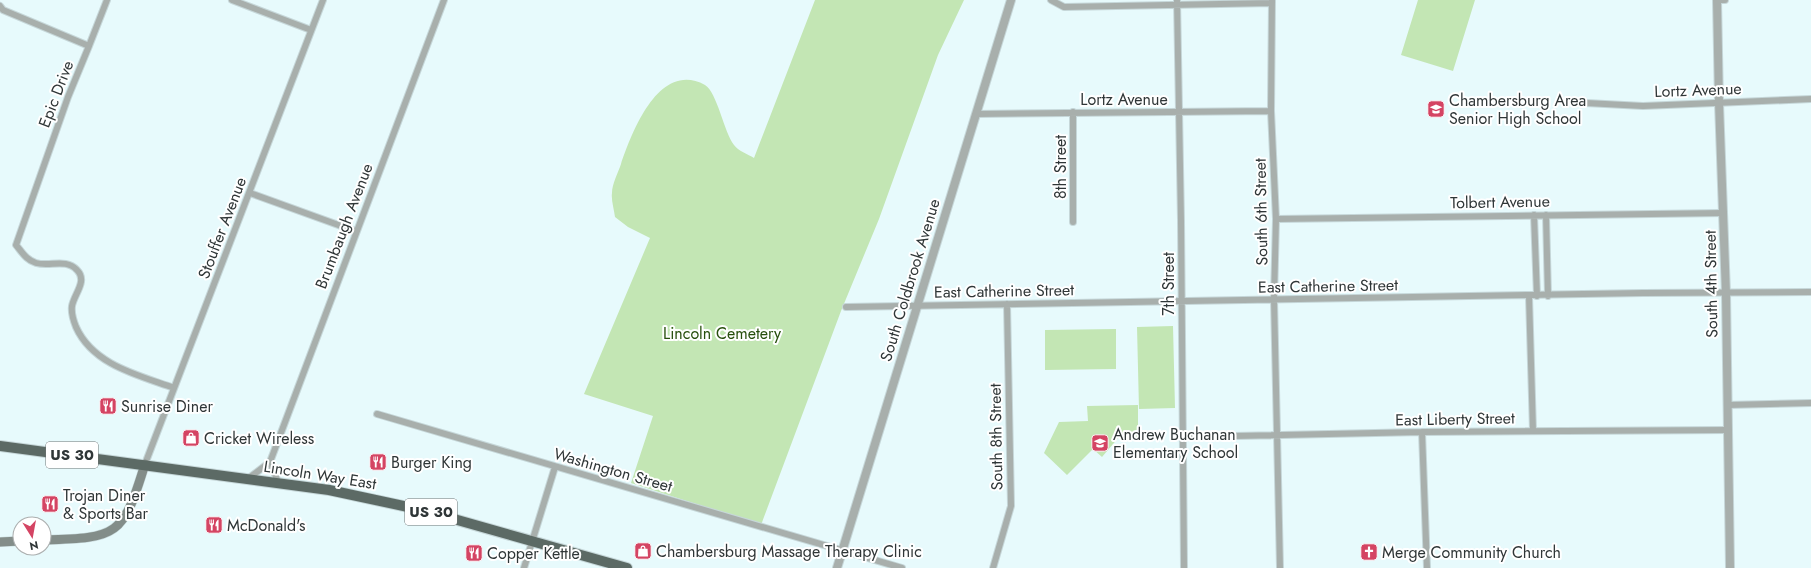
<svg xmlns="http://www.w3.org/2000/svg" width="1811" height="568" font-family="Jost,sans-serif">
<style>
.green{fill:#c3e6b4}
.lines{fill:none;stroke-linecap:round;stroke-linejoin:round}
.minor-casing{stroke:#c6d7d9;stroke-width:8}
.tertiary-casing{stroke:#c6d7d9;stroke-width:10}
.secondary-casing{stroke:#c6d7d9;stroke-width:10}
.trunk-casing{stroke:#c6d7d9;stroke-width:12}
.minor{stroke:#a8afac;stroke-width:6}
.tertiary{stroke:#a8afac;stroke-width:8}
.secondary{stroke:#838d89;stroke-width:9}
.trunk{stroke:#5c6a65;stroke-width:10}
.labels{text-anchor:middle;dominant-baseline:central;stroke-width:4;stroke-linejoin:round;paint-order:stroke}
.shield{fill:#fff;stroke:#6d7273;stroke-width:1}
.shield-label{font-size:15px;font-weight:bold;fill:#2f3637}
.street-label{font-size:16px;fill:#2f3637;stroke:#fff}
.poi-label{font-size:16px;fill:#2f3637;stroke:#fff;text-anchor:start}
.park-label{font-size:16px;fill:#274f0d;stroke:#fff}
</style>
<rect width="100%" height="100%" fill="#e7fafc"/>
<!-- green -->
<path class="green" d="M815,0H964L938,55L879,219L841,311L761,525L631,483L653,416L584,394L650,238L628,227L615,217C614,209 611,200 612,193C612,184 618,173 621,164C632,132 659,60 705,85C717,92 724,132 734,145C738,151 748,154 754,158Z
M1418,0H1475L1453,71L1401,55Z
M1173,326L1175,408L1139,409L1137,327Z
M1116,329V369L1045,370V330Z
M1138,405V437H1119L1102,457L1093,449L1067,475L1044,453L1059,422L1088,421L1087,406Z"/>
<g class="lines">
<defs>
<path id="minor" d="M232,0L311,30
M1051,0L1064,7L1272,3
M1177,0L1181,221L1184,568
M1272,0L1271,111L1276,219L1274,299L1280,568
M1717,0H1725
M0,6L3,10L89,46L68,97L16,245C22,252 26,260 36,263C50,267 66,258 77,270C88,281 74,294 72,306C71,313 74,322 76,327C93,365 138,375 174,388
M89,46L107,0
M1586,103L1643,106L1811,99
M1073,112V222
M976,114L1271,111
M250,193L355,231
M1534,215L1537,296
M1546,215L1548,296
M1276,219L1724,213
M1529,296L1533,431
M846,307L1643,293L1811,292
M1727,405L1811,403
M377,414L902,568
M1422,432L1427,568
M1183,437L1422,432L1728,430
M270,462L278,482
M145,464L323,0
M249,478L270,462L444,0
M524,568L555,467
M993,568L1011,506L1007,304"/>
<path id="tertiary" d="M1717,0L1719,103L1726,294L1730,568
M837,568L1011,0"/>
<path id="secondary" d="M44,540C118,538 123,536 145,464
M0,542L20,541"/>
<path id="trunk" d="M0,446L329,490L422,510L627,568"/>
</defs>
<!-- minor casing -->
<use href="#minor" class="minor-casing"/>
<!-- tertiary casing -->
<use href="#tertiary" class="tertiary-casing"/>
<!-- secondary casing -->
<use href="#secondary" class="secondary-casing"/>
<!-- trunk casing -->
<use href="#trunk" class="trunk-casing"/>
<!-- minor -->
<use href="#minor" class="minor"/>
<!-- tertiary -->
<use href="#tertiary" class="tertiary"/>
<!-- secondary -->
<use href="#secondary" class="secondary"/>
<!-- trunk -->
<use href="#trunk" class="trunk"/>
</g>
<!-- icons -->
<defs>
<symbol id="school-square" viewBox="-11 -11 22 22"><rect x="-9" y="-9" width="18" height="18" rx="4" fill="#d44463" stroke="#fff"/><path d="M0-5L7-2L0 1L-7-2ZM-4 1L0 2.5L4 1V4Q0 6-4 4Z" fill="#fff"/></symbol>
<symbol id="restaurant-square" viewBox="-11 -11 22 22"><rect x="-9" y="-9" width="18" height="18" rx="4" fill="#d44463" stroke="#fff"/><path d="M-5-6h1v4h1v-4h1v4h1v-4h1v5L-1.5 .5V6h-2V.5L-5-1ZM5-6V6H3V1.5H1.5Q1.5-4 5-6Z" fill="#fff"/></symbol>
<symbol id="shop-square" viewBox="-11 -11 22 22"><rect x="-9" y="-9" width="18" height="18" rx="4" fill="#d44463" stroke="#fff"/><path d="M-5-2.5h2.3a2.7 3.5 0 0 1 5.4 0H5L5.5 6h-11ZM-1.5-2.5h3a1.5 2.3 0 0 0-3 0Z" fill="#fff"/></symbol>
<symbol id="church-square" viewBox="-11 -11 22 22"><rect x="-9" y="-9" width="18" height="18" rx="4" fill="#d44463" stroke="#fff"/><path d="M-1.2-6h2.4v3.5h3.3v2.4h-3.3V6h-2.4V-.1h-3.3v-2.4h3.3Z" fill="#fff"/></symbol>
</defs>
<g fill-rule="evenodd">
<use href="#school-square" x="1426" y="99" width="20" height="20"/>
<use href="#restaurant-square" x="98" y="396" width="20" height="20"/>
<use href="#shop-square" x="181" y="428" width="20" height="20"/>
<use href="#school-square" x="1090" y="433" width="20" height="20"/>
<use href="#restaurant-square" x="368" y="452" width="20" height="20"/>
<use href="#restaurant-square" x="40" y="494" width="20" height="20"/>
<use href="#restaurant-square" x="204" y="515" width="20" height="20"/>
<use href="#shop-square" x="633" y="541" width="20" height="20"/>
<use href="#church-square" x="1359" y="542" width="20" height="20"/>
<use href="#restaurant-square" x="464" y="543" width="20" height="20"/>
</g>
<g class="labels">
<!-- shield labels -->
<g class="shield">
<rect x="46" y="442" width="52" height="26" rx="3"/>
<rect x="405" y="499" width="52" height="26" rx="3"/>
</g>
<g class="shield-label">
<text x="72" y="455">US 30</text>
<text x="431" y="512">US 30</text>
</g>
<!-- street labels -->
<g class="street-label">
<text transform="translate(1698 90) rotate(-2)">Lortz Avenue</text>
<text transform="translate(56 94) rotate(-69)">Epic Drive</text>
<text x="1124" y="99">Lortz Avenue</text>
<text transform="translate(1060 167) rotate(-90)">8th Street</text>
<text transform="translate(1500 202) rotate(-1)">Tolbert Avenue</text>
<text transform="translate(1261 212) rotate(-91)">South 6th Street</text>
<text transform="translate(344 226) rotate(-69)">Brumbaugh Avenue</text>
<text transform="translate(222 228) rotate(-69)">Stouffer Avenue</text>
<text transform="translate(910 280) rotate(-73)">South Coldbrook Avenue</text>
<text transform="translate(1168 284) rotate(-90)">7th Street</text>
<text transform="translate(1711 284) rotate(-91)">South 4th Street</text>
<text transform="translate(1328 286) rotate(-1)">East Catherine Street</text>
<text transform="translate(1004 291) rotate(-1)">East Catherine Street</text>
<text transform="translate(1455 419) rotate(-1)">East Liberty Street</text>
<text transform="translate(996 437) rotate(-91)">South 8th Street</text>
<text transform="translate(613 470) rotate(16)">Washington Street</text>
<text transform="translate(320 475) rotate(9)">Lincoln Way East</text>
</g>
<!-- poi labels -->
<g class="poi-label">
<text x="1449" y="100">Chambersburg Area<tspan x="1449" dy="18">Senior High School</tspan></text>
<text x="121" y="406">Sunrise Diner</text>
<text x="1113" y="434">Andrew Buchanan<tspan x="1113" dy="18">Elementary School</tspan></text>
<text x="204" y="438">Cricket Wireless</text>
<text x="391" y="462">Burger King</text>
<text x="63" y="495">Trojan Diner<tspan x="63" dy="18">&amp; Sports Bar</tspan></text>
<text x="227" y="525">McDonald's</text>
<text x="656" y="551">Chambersburg Massage Therapy Clinic</text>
<text x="1382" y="552">Merge Community Church</text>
<text x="487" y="553">Copper Kettle</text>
</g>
<!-- park labels -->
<g class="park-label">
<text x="722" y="333">Lincoln Cemetery</text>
</g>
</g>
<!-- north arrow -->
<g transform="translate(32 536) rotate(169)"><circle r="19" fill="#ffffff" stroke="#acafaf"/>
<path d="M0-3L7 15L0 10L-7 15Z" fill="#d44463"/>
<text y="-6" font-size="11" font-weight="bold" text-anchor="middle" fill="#2f3637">N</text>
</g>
</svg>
